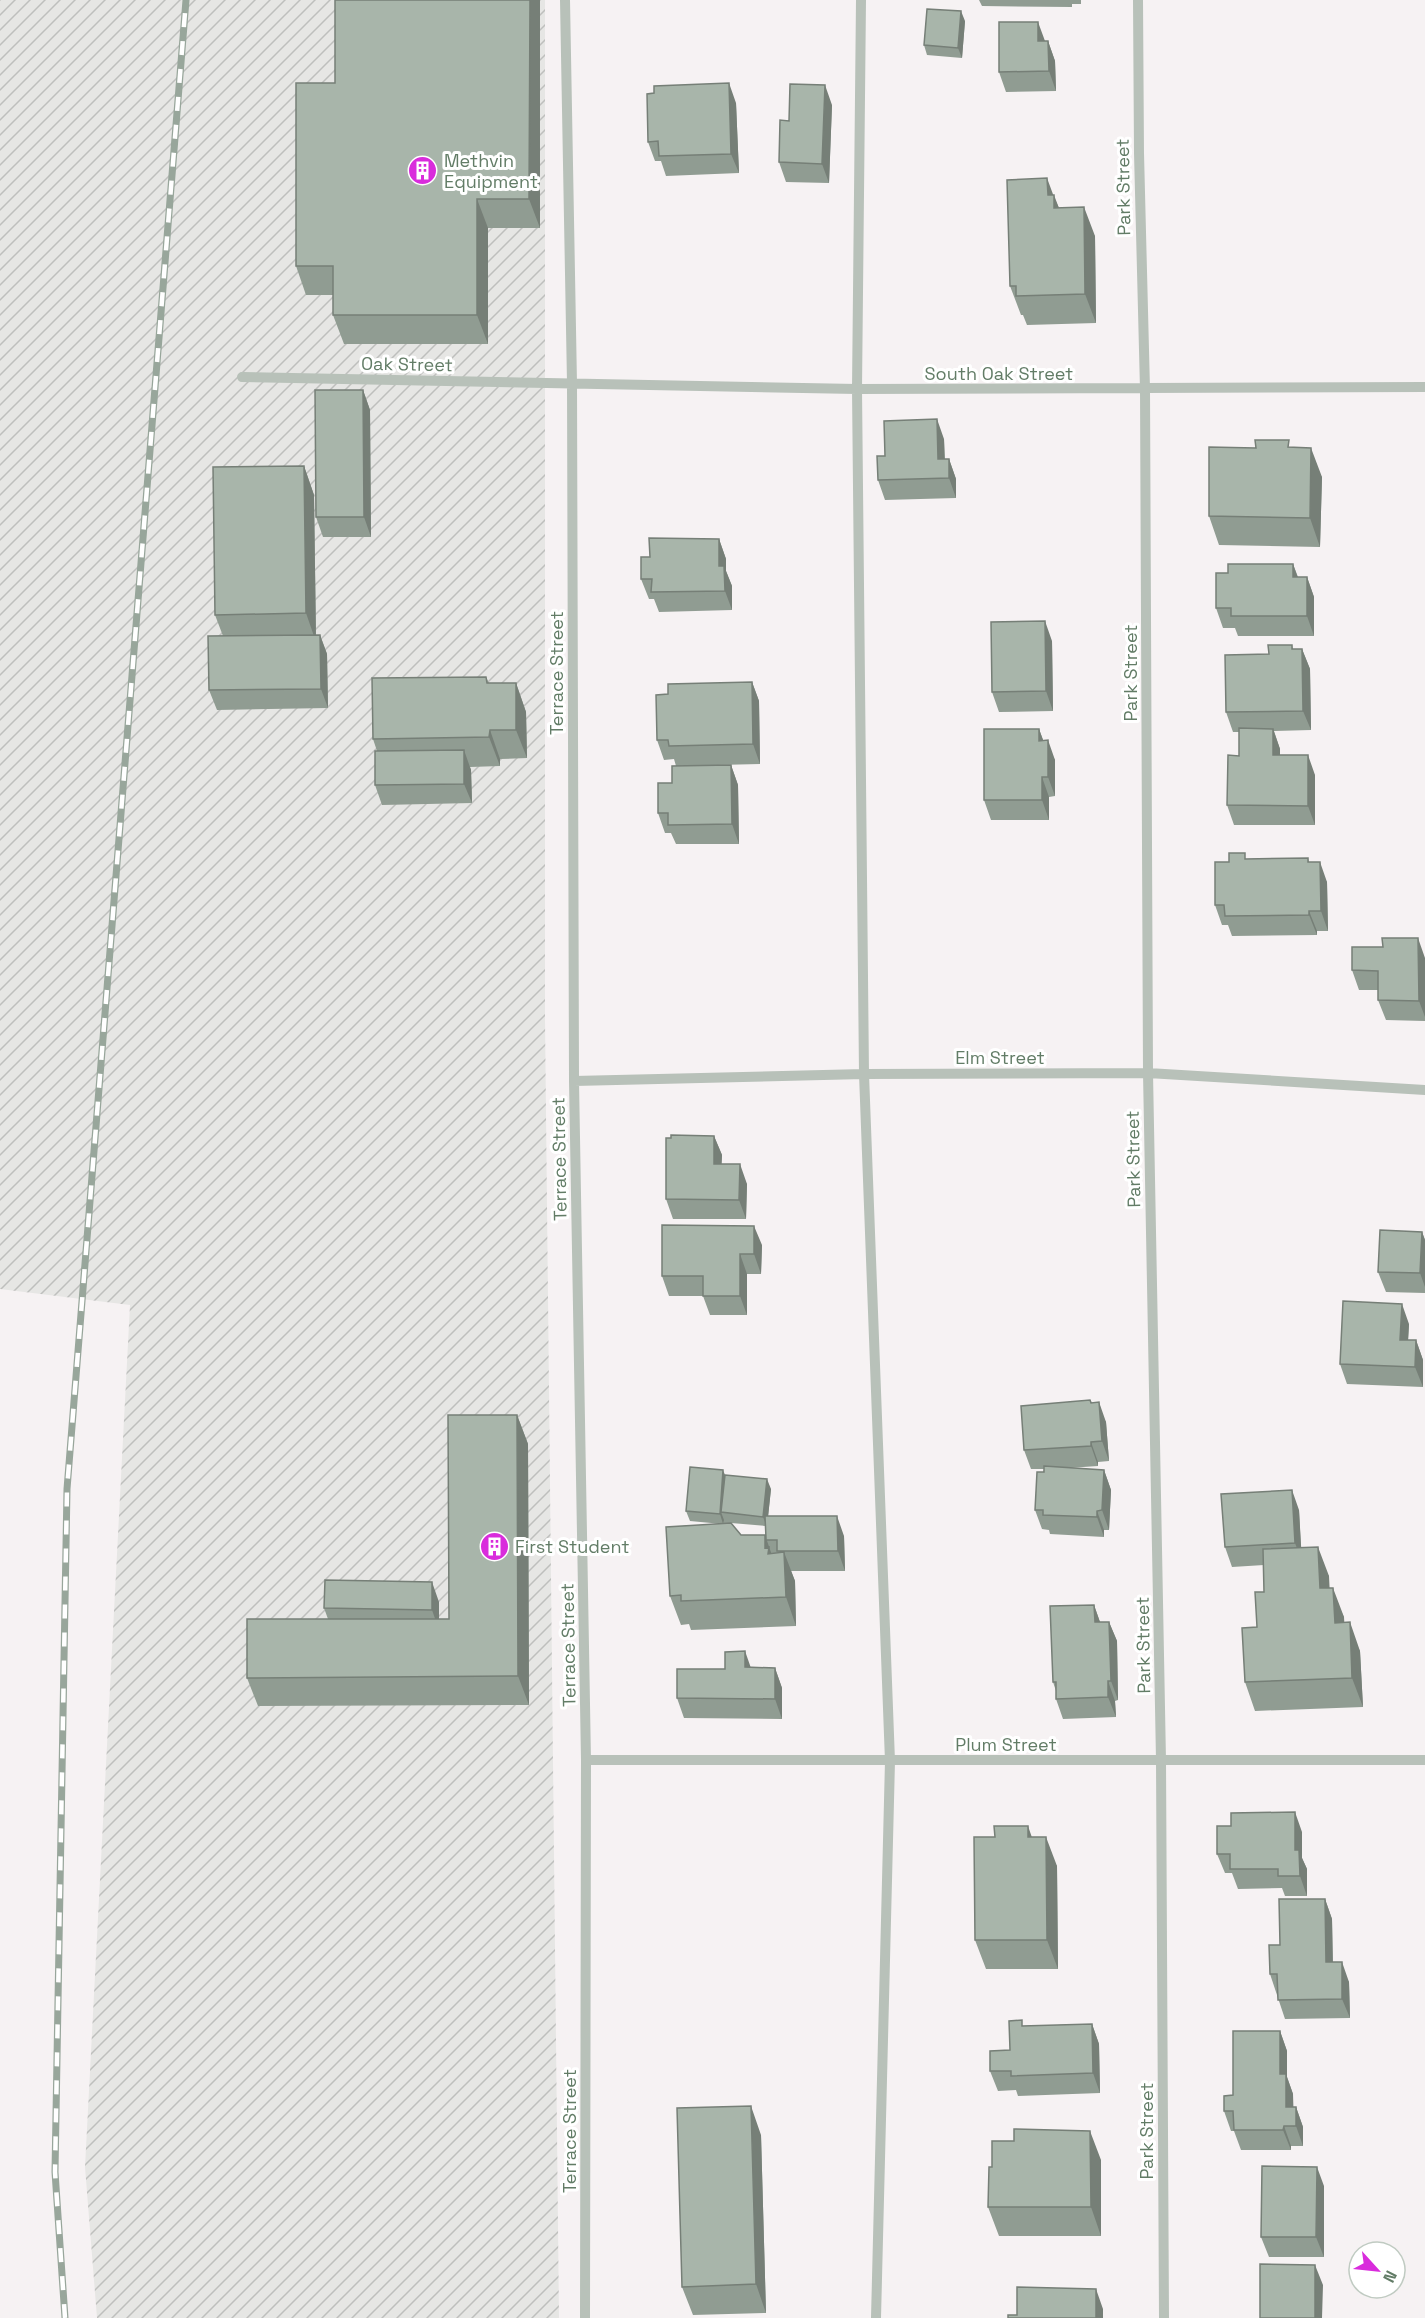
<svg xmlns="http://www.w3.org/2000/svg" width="1425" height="2318" font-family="'Space Grotesk',sans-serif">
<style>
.industrial{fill:url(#industrial-furrows)}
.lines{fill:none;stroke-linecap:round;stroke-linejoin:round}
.minor{stroke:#b8c1b9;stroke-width:10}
.rail-casing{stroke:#98a69b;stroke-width:7}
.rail{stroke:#fff;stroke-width:4.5;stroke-dasharray:14;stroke-linecap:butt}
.wall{fill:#909c92;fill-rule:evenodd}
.shaded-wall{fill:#767f77}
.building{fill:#a8b5aa;stroke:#767f77;stroke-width:1.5}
.labels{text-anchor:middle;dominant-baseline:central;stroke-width:6;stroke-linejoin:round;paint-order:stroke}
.poi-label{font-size:18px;fill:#627c66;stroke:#fff;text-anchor:start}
.street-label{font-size:18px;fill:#627c66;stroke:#fff}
</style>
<defs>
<pattern id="industrial-furrows" width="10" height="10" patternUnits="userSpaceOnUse" patternTransform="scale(1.5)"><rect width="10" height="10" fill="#e6e6e4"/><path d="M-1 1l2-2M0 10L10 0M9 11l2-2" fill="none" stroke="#bebfbd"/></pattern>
</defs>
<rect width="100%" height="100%" fill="#f6f2f3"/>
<!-- industrial -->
<path class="industrial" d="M0,0H545V1020L559,2318H97L85,2167L130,1305L0,1289Z"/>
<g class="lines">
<!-- minor -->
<path class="minor" d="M565,0L572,383L574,1081L586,1760L585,2318
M861,0L857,389L864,1074L890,1761L876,2318
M1138,0L1139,153L1145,389L1148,1073L1161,1760L1164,2318
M242,377L857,389L1425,387
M574,1081L864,1074L1148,1073L1425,1090
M586,1760H1425"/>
<defs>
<path id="rail" d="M65,2318L55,2172L67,1489L186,0"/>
</defs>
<!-- rail casing -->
<use href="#rail" class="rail-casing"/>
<!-- rail -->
<use href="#rail" class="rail"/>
</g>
<!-- wall -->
<path class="wall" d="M540,0V228H488V344H344L333,315V295H306L296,266Z
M979,0H1081V4H1072V7L982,6Z
M965,21L962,58L927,55L924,45Z
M1048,41L1055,61L1056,91L1006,92L999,72Z
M736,103L739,173L666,176L661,161H655L648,142Z
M832,105L829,183L786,182L779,162Z
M1053,195L1059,208L1095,236L1096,323L1027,325L1023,315H1021L1010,286Z
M363,390L370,410L371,537H323L316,517Z
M944,439L945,459H949L956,479V498L885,500L878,480L885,456Z
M1291,447L1322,477L1320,547L1219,545L1209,516L1256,448Z
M304,466L314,495L316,635H320L327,654L328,708L217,710L209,690L223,636L215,615Z
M719,539L726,559V571L732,586V610L659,612L654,599H649L641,579L650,557Z
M1293,564L1298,577H1307L1314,597V636H1238L1235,628H1223L1216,608L1228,573Z
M1052,641L1053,711L999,712L992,692Z
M1292,645L1293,649H1302L1310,669L1311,730L1274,731L1280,749V755L1315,775V825H1234L1227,805L1239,756V732H1233L1226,712L1269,654Z
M486,677L489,683H516L526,712L527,758L500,759V766L470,767L471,770L472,803L382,805L375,785L377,751L373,739Z
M752,682L759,701L760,764L676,766L674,759L664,760L657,740L668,694Z
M1039,729L1043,740L1055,760V796L1049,797V820H991L984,800Z
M731,765L738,785L739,844H676L671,833H665L658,813L672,783Z
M1308,858L1309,862L1327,882L1328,931H1317V935L1232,936L1228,925H1222L1215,905L1229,862L1247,859Z
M1425,958V1021L1386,1020L1378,1000V990H1359L1352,970Z
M714,1136L722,1155L721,1164L747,1184L746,1219H673L666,1199Z
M1422,1232L1425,1240V1293L1386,1292L1378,1272Z
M762,1245L761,1274H747V1315H710L703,1296H669L662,1276Z
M1409,1324L1408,1340H1416L1423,1360V1387L1347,1384L1340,1364Z
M1090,1400L1106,1422L1109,1461L1098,1462V1466L1068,1468L1104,1470L1111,1490L1109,1530H1104V1537L1050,1534L1049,1530L1042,1529L1035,1510L1044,1469H1031L1024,1450Z
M517,1415L528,1444L529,1705L258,1706L247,1678L328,1619L324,1608L439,1602V1619H449Z
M726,1475L771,1489L768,1516L844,1536L845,1571H791L795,1581L796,1626L691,1630L689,1624L681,1625L670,1596L722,1524L690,1521L686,1511ZM731,1523L766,1526V1538L741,1535Z
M1299,1510L1301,1548L1329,1576V1588L1344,1617V1622L1360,1651L1363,1707L1255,1711L1245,1682L1264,1592V1565L1232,1567L1225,1547Z
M1094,1605L1100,1622H1109L1117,1641L1118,1700L1115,1701L1116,1717L1063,1719L1056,1699V1691L1053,1682Z
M751,1667L775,1668L782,1688V1719L684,1718L677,1698L725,1669Z
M1302,1832V1858L1307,1869V1896H1285L1282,1888L1238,1889L1232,1873H1225L1217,1854Z
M1032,1837L1057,1866L1058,1969H986L975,1940Z
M1325,1899L1332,1919L1333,1962L1349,1982L1350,2018L1285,2019L1270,1974L1280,1945Z
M1092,2024L1099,2044L1100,2093L1018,2096L1016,2090L998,2091L990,2071L1010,2050L1024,2026Z
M1280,2031L1287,2051V2077L1293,2094V2107H1296L1303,2127V2146H1291V2150H1241L1234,2131H1231L1224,2111L1233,2095Z
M761,2135L766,2313L693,2315L682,2287Z
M1014,2141L1101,2160V2236H999L988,2207L992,2167Z
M1324,2186V2257H1269L1261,2237Z"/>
<!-- shaded-wall -->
<path class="shaded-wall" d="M530,0H540V228L529,199Z
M961,11L965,21L962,58L958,48Z
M1038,22L1045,41H1038Z
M1048,41L1055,61L1056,91L1049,71Z
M729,83L736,103L739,173L731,154Z
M825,85L832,105L829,183L822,164Z
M1047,178L1054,197V195L1065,224L1058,219L1048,195Z
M477,199L488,228V344L477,315Z
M1084,207L1095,236L1096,323L1085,294Z
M363,390L370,410L371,537L364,517Z
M937,419L944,439L945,479L938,459Z
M1311,448L1322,477L1320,547L1310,518Z
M949,459L956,479V498L949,478Z
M304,466L314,495L316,642L306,613Z
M719,539L726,559V571L732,586V610L725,591L719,566Z
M1293,564L1300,584L1293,577Z
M1307,577L1314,597V636L1307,616Z
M1045,621L1052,641L1053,711L1046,691Z
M320,635L327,654L328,708L321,689Z
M1302,649L1310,669L1311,730L1303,711Z
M752,682L759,701L760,764L753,744Z
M516,683L526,712L527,758L516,730Z
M1039,729L1046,748L1039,741Z
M1273,729L1280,749V775L1273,755Z
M490,730L500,759V766L489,737Z
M1048,740L1055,760V796L1048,777Z
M464,750L471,770L472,803L464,784Z
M1308,755L1315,775V825L1308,806Z
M731,765L738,785L739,844L732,824Z
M1042,777L1049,797V820L1042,800Z
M1320,862L1327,882L1328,931L1321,911Z
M1309,911L1317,931V935L1309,915Z
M1418,938L1425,958V1017L1419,1001Z
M714,1136L722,1155L721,1184L714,1164Z
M740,1164L747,1184L746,1219L739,1200Z
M754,1226L762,1245L761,1274L754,1254Z
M1422,1232L1425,1240V1287L1420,1273Z
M740,1254L747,1274V1315L740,1296Z
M1402,1304L1409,1324L1407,1360L1400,1340Z
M1416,1340L1423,1360V1387L1415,1367Z
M1099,1402L1106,1422L1109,1461L1102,1441Z
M517,1415L528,1444L529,1705L518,1676Z
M1091,1442L1098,1462V1466L1091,1446Z
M723,1470L727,1480L721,1512L724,1520L723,1524L720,1514Z
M1104,1470L1111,1490L1109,1530L1102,1510Z
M767,1479L771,1489L767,1527L763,1517Z
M1292,1490L1299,1510L1302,1562L1295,1543Z
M1097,1511L1104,1530V1537L1097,1517Z
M837,1516L844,1536L845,1571L838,1551Z
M765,1535L775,1564V1565L765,1548Z
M1318,1547L1329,1576L1331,1617L1320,1588Z
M784,1552L795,1581L796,1626L786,1597Z
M432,1582L439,1602V1630L432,1610Z
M1333,1588L1344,1617L1346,1652L1335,1623Z
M1094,1605L1101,1625L1095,1622Z
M1109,1622L1117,1641L1118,1700L1111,1681Z
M1350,1622L1360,1651L1363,1707L1352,1678Z
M745,1651L752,1671L745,1667Z
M775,1668L782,1688V1719L775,1699Z
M1108,1681L1115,1701L1116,1717L1108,1697Z
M1295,1812L1302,1832V1858L1307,1869V1896L1300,1876L1295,1850Z
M1028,1826L1038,1855L1028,1837Z
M1046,1837L1057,1866L1058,1969L1047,1940Z
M1325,1899L1332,1919L1333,1982L1326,1962Z
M1342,1962L1349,1982L1350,2018L1342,1999Z
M1092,2024L1099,2044L1100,2093L1093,2073Z
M1280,2031L1287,2051V2077L1293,2094L1294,2127L1286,2107L1280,2074Z
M751,2106L761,2135L766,2313L756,2284Z
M1296,2107L1303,2127V2146L1296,2126Z
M1284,2126L1291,2146V2150L1283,2130Z
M1090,2131L1101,2160V2236L1091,2207Z
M1317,2167L1324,2186V2257L1316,2237Z
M1315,2265L1323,2285L1322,2318H1315Z
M1096,2289L1103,2309V2318H1096Z"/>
<!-- building -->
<path class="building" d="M335,0H530L529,199H477V315H333V266H296V83H335Z
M927,9L961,11L958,48L924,45Z
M999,22H1038V41H1048L1049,71L999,72Z
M729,83L731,154L659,156L658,141L648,142L647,94L654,93V86Z
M790,84L825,85L822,164L779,162L780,120L789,121Z
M1047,178L1048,195H1054V208L1084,207L1085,294L1016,296V286H1010L1007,180Z
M315,390H363L364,517H316Z
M937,419L938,459H949V478L878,480L877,456H885L884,421Z
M1255,440H1289L1288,447L1311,448L1310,518L1209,516V447L1256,448Z
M304,466L306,613L215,615L213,467Z
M649,538L719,539V566H724L725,591L651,592L652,579H641V557H650Z
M1228,564H1293V577H1307V616H1231V608H1216V573H1228Z
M1045,621L1046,691L992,692L991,622Z
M320,635L321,689L209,690L208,636Z
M1268,645H1292V649H1302L1303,711L1226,712L1225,655L1269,654Z
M486,677L487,683H516V730H490L489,737L373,739L372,678Z
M752,682L753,744L669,746L668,740H657L656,695L668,694V684Z
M1239,728L1273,729V755H1308V806L1227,805L1228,755L1239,756Z
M984,729H1039V741L1048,740V777H1042V800H984Z
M464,750V784L375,785V751Z
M731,765L732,824L668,825V813H658V783H672V766Z
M1229,853H1245V859L1308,858V862H1320L1321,911H1309V915L1225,916L1224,905H1215V862H1229Z
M1382,938H1418L1419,1001L1378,1000V971L1352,970V947H1383Z
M671,1135L714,1136V1164H740L739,1200L666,1199V1138H671Z
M662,1225L754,1226V1254H740V1296H703V1276H662Z
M1380,1230L1422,1232L1420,1273L1378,1272Z
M1343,1301L1402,1304L1400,1340H1416L1415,1367L1340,1364Z
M1090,1400L1091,1403L1099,1402L1102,1441L1091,1442V1446L1024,1450L1021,1406Z
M448,1415H517L518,1676L247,1678V1619H449Z
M1044,1466L1104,1470L1102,1510L1097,1511V1517L1043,1515V1510H1035L1037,1472H1044Z
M690,1467L723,1470L720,1514L686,1511Z
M725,1475L767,1479L763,1517L721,1512Z
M1292,1490L1295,1543L1225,1547L1221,1494Z
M765,1516H837L838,1551H777V1540H766V1538Z
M731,1523L741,1535H765V1548L769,1547L768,1554L784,1552L786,1597L681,1601V1595L670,1596L666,1527Z
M1318,1547L1320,1588H1333L1335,1623L1350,1622L1352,1678L1245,1682L1242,1628L1257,1627L1255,1592H1264L1263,1549Z
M325,1580L432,1582V1610L324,1608Z
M1094,1605L1095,1622H1109L1111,1681H1108V1697L1056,1699V1682H1053L1050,1606Z
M745,1651V1667L775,1668V1699L677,1698V1669H725V1652Z
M1295,1812V1850H1299L1300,1876H1278V1869H1230V1854H1217V1826H1231V1813Z
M994,1826H1028V1837H1046L1047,1940H975L974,1837H995Z
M1279,1899H1325L1326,1962H1342V1999L1278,2000L1277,1974H1270L1269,1945H1280Z
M1022,2020V2026L1092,2024L1093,2073L1011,2076V2071H990V2051L1010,2050L1009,2021Z
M1233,2031H1280V2074H1286V2107H1296V2126H1284L1283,2130H1234L1233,2111H1224V2096L1233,2095Z
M751,2106L756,2284L682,2287L677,2108Z
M1014,2129L1090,2131L1091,2207H988L989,2167H992V2141H1014Z
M1262,2166L1317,2167L1316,2237H1261Z
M1260,2264L1315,2265V2318H1260Z
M1017,2287L1096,2289V2318H1008V2315H1017Z"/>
<!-- icons -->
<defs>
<symbol id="building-disc" viewBox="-11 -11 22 22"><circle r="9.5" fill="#d92cdc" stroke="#fff"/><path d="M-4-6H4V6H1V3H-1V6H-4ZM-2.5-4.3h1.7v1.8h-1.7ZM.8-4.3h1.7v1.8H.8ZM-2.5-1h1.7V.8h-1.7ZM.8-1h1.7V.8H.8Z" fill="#fff"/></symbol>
</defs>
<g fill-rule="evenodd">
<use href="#building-disc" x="406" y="154" width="33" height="33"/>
<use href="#building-disc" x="478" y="1530" width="33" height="33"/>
</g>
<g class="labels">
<!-- poi labels -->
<g class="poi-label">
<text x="444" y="160">Methvin<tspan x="444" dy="21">Equipment</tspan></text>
<text x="515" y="1546">First Student</text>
</g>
<!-- street labels -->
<g class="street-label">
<text transform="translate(1123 187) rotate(-91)">Park Street</text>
<text transform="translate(407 364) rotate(1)">Oak Street</text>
<text x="999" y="373">South Oak Street</text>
<text transform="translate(556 673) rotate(-90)">Terrace Street</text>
<text transform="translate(1130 673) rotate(-90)">Park Street</text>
<text x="1000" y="1057">Elm Street</text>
<text transform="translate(559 1159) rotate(-91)">Terrace Street</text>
<text transform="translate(1133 1159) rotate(-91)">Park Street</text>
<text transform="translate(568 1645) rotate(-91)">Terrace Street</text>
<text transform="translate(1143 1645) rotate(-91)">Park Street</text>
<text x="1006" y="1744">Plum Street</text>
<text transform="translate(569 2131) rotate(-90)">Terrace Street</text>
<text transform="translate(1146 2131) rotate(-90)">Park Street</text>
</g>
</g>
<!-- north arrow -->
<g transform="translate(1377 2270) rotate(117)"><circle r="28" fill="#ffffff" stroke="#c0cbc2" stroke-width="1.5"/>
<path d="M0-4.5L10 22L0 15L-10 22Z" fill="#d92cdc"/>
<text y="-9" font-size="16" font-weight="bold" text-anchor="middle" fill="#627c66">N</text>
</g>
</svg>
